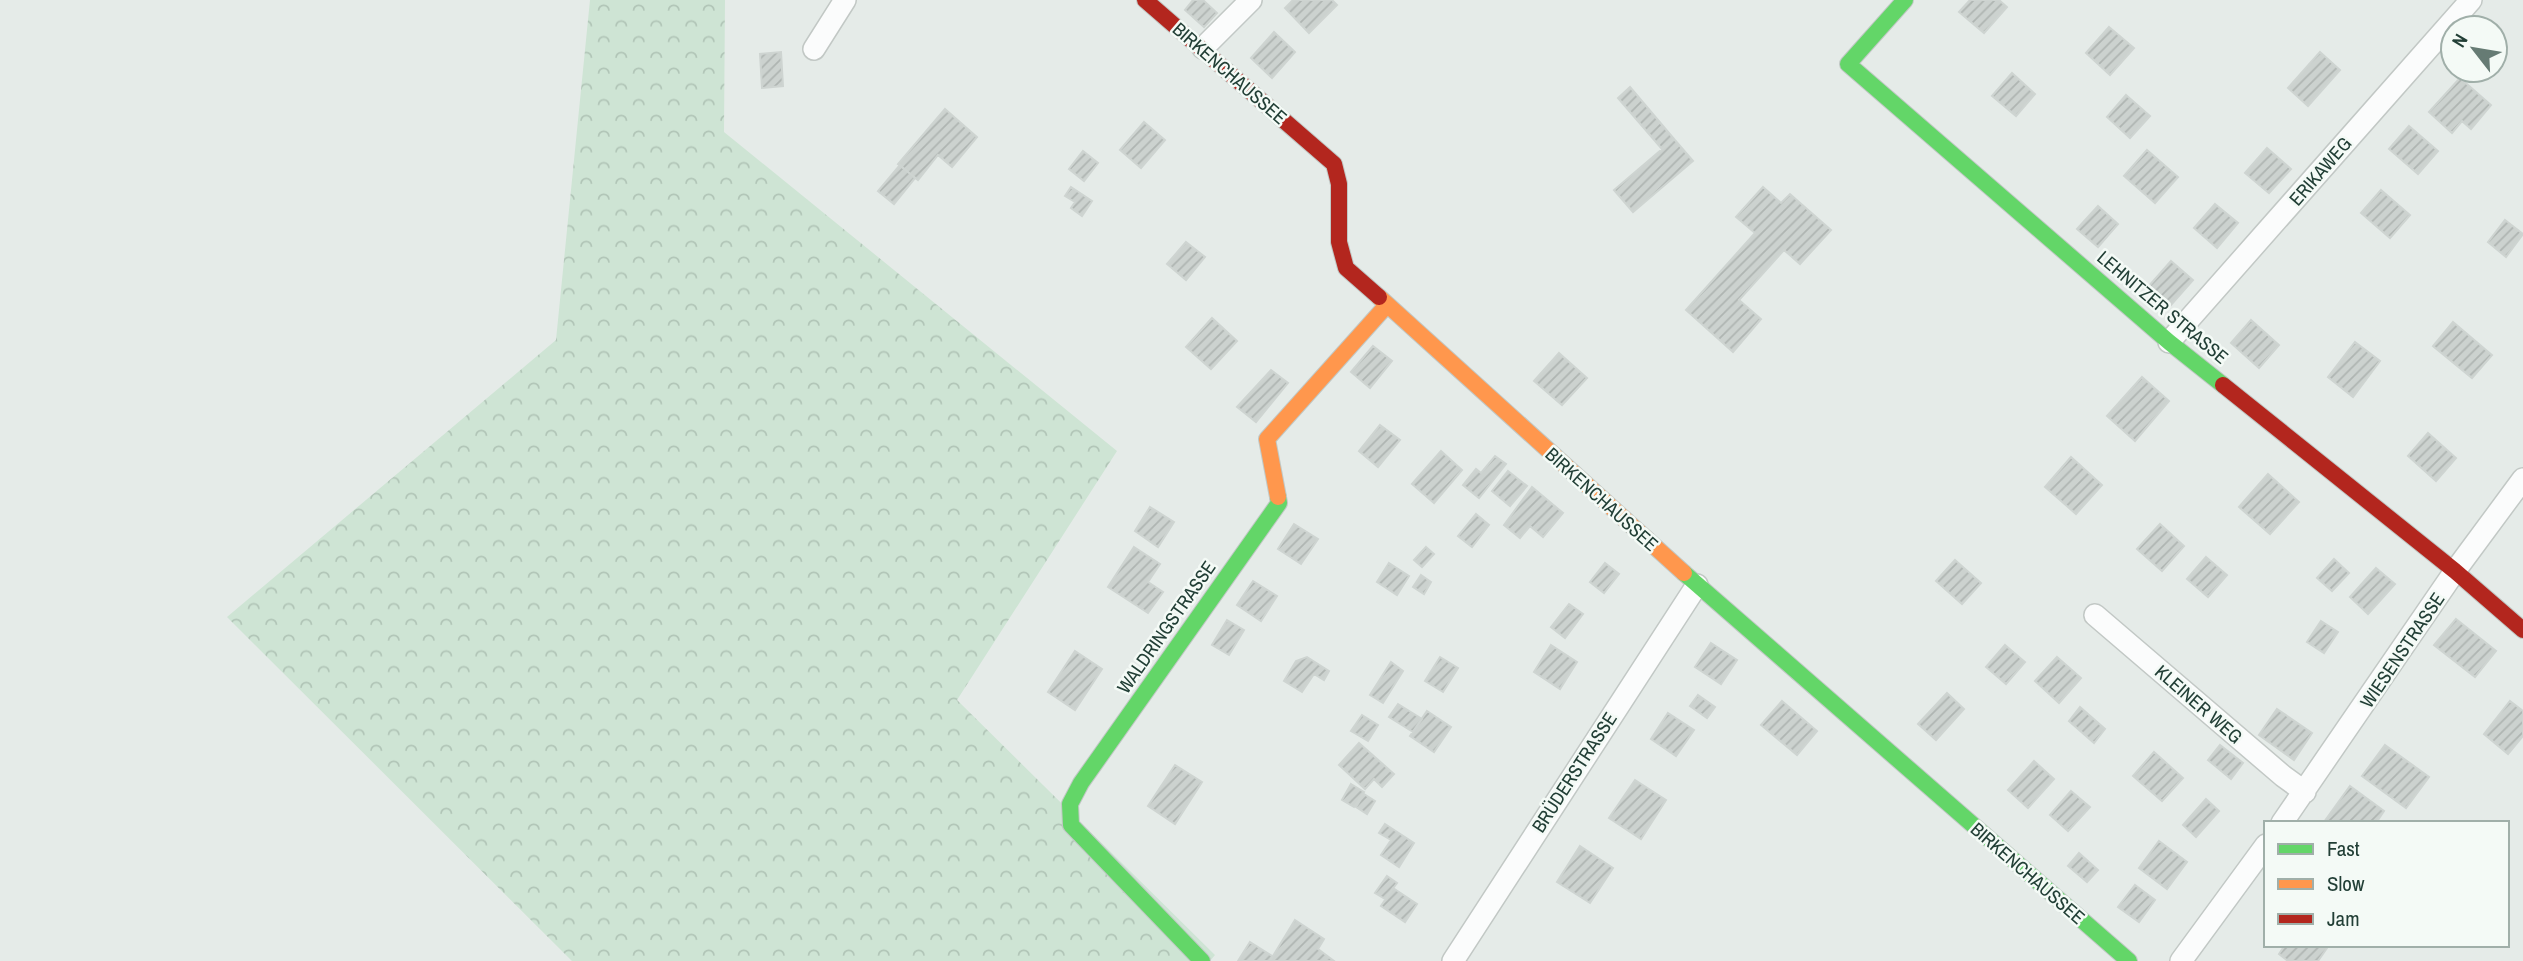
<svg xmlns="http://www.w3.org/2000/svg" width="2523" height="961" font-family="'Archivo Narrow',sans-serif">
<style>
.forest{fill:url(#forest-crowns)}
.building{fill:url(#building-hatch);stroke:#ced4d1;stroke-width:2}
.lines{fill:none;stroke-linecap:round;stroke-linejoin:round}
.street-casing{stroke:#c2c8c5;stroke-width:24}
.fast-casing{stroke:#c1c8c5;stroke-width:18}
.slow-casing{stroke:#c1c8c5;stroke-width:18}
.jam-casing{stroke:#c1c8c5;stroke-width:18}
.street{stroke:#fbfcfc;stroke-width:21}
.fast{stroke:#63d668;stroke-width:16}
.slow{stroke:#ff974d;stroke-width:16}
.jam{stroke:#b3261e;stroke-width:16}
.labels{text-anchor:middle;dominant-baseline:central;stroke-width:5;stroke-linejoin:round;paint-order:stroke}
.street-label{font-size:19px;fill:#223f36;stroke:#f4faf6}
</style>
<defs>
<pattern id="forest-crowns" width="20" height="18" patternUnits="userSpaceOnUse" patternTransform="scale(1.75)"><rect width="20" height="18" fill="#cee4d4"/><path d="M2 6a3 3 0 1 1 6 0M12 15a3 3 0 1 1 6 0" fill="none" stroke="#b1c5b7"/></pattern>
<pattern id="building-hatch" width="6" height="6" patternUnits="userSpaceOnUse" patternTransform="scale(1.75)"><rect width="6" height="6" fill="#ccd2cf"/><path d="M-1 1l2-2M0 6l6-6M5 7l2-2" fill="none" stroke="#afb5b2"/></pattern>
</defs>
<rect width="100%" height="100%" fill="#e5ebe8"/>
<!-- forest -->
<path class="forest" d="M590,0H725L724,132L1117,451L957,700L1215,955L1210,961H572L227,617L556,340Z"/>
<!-- building -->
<path class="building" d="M1193,0H1203L1217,13L1204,27L1185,10Z
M1293,0H1332L1337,5L1309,33L1285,8Z
M1970,0H1999L2007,7L1984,33L1959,12Z
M2109,27L2134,48L2110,75L2086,53Z
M1274,32L1295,52L1272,78L1251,58Z
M781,52L783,86L762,88L760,54Z
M2320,52L2340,70L2308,106L2288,88Z
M2012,73L2035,94L2016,116L1992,96Z
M2460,78L2491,105L2471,129L2462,121L2452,133L2429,112Z
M1630,87L1674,139L1662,149L1618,98Z
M2126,95L2150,116L2130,138L2107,117Z
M945,109L977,137L952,167L938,155L918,180L898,164Z
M1144,122L1165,140L1141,168L1120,150Z
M2409,126L2438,151L2418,174L2389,149Z
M1674,139L1693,161L1633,212L1614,190Z
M2267,148L2291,169L2269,193L2245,173Z
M2147,150L2178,177L2155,203L2124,176Z
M1083,151L1098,163L1084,181L1069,169Z
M900,165L915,178L894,204L878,191Z
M1071,187L1092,201L1082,216L1071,208L1075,202L1065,196Z
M1763,187L1781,203L1790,194L1831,230L1800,264L1784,250L1739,300L1761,319L1733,352L1686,310L1755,233L1736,217Z
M2381,190L2410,215L2390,238L2361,213Z
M2215,204L2238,223L2217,248L2194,228Z
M2098,206L2118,224L2098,247L2077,229Z
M2505,220L2523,234L2506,257L2488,242Z
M1186,242L1205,257L1186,280L1167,264Z
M2171,261L2193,280L2170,306L2148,287Z
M1212,318L1237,341L1211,369L1186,347Z
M2251,320L2279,345L2259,368L2231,343Z
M2453,322L2492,355L2472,378L2433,346Z
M2355,342L2380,361L2353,397L2328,377Z
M1373,346L1392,361L1370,388L1351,372Z
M1559,353L1587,378L1562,405L1534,381Z
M1271,370L1288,383L1256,422L1237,407Z
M2142,377L2169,401L2135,441L2107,416Z
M1380,425L1400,440L1378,467L1359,451Z
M2428,433L2456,458L2436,481L2408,456Z
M1441,451L1462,470L1434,503L1412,484Z
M1495,456L1506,464L1479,498L1463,485L1476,469L1481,473Z
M2071,457L2102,485L2076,514L2045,487Z
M1508,471L1527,486L1510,506L1492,491Z
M2268,474L2299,502L2270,534L2239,507Z
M1532,487L1563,513L1543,537L1530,526L1520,538L1504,525Z
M1150,507L1174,522L1158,547L1135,531Z
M1476,514L1489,525L1472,547L1458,536Z
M1294,524L1318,539L1301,564L1278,549Z
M2160,524L2184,546L2162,571L2137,549Z
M1134,547L1160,564L1148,582L1163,592L1148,613L1108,587Z
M1426,547L1434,554L1422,567L1414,560Z
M2206,557L2227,575L2208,597L2187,579Z
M2334,559L2349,573L2332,591L2317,578Z
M1955,560L1981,583L1962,604L1936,581Z
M1389,563L1409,576L1397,595L1377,582Z
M1605,563L1619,574L1604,593L1590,582Z
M2376,568L2395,584L2368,614L2350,597Z
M1421,575L1431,582L1424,594L1413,587Z
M1253,581L1277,596L1261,621L1237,605Z
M1569,604L1583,614L1565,638L1551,627Z
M2456,619L2496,651L2475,677L2434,645Z
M1227,620L1244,630L1229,655L1212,645Z
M2321,621L2338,632L2324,653L2307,642Z
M1711,643L1737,660L1721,684L1695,667Z
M1551,645L1577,662L1560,689L1534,672Z
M2005,645L2025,662L2006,684L1986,667Z
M1075,651L1102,669L1075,710L1048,692Z
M1307,657L1329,671L1324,680L1314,674L1302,692L1284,681L1296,661Z
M1440,657L1458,668L1443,692L1425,681Z
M2057,657L2081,678L2059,703L2035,681Z
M1391,662L1403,671L1383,703L1370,695Z
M1947,693L1964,709L1936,740L1918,724Z
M1698,695L1715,707L1707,718L1690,706Z
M1782,701L1817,731L1797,755L1761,725Z
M2510,701L2523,711V736L2508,754L2484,734Z
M1398,704L1422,719L1413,732L1389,717Z
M2080,707L2105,729L2094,743L2069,721Z
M2277,709L2312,733L2294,760L2259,735Z
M1427,711L1451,727L1434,752L1410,736Z
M1668,713L1694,730L1676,756L1651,739Z
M1362,715L1378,725L1368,741L1351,731Z
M1359,743L1394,774L1382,787L1374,779L1365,789L1339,765Z
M2220,745L2243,763L2231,779L2208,760Z
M2385,745L2429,777L2406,808L2362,776Z
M2154,752L2183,778L2162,801L2133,776Z
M2034,761L2054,779L2028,808L2008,790Z
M1175,765L1202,782L1175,824L1148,806Z
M1635,780L1666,800L1641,839L1609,818Z
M1351,784L1364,792L1354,807L1342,800Z
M2350,786L2384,811L2376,823L2324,822Z
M2071,791L2090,807L2068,831L2050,815Z
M1364,794L1375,801L1367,814L1356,807Z
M2206,799L2219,811L2196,837L2183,825Z
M1385,824L1414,843L1399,867L1381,855L1391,840L1379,833Z
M2159,841L2187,862L2167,889L2139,868Z
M1580,846L1613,868L1590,903L1557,882Z
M2079,853L2098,870L2087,882L2068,866Z
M1387,876L1397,883L1385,899L1375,893Z
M2135,885L2155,900L2139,922L2118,907Z
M1393,888L1417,904L1405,922L1381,906Z
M1295,920L1324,939L1318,949L1334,961H1270Z
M1250,942L1272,956L1270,961H1238Z
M2285,945H2323L2327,948L2318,961H2288L2279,954Z"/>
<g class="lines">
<defs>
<path id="street" d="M1203,48L1251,0
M814,49L845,0
M2169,342L2471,0
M2095,615L2283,776L2305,792
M2282,823L2455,571L2523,479
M1453,961L1697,585
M2181,961L2266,845"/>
<path id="fast" d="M1905,0L1848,64L2169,342L2223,385
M1684,573L2129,961
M1202,961L1071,825L1070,804L1081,783L1279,503L1278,497"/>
<path id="slow" d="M1379,297L1684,573
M1278,497L1267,439L1387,305"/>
<path id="jam" d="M1145,0L1334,164L1339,184V242L1346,268L1379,297
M2223,385L2455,571L2523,630"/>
</defs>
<!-- street casing -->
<use href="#street" class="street-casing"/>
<!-- fast casing -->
<use href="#fast" class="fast-casing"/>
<!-- slow casing -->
<use href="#slow" class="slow-casing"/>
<!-- jam casing -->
<use href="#jam" class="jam-casing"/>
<!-- street -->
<use href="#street" class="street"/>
<!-- fast -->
<use href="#fast" class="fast"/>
<!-- slow -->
<use href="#slow" class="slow"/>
<!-- jam -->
<use href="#jam" class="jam"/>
</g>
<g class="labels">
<!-- street labels -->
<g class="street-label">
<text transform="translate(1230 73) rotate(41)">BIRKENCHAUSSEE</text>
<text transform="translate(2320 171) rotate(-49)">ERIKAWEG</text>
<text transform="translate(2163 307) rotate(40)">LEHNITZER STRASSE</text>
<text transform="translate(1602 499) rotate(42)">BIRKENCHAUSSEE</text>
<text transform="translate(1166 627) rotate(-55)">WALDRINGSTRASSE</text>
<text transform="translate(2402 650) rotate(-56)">WIESENSTRASSE</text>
<text transform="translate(2199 704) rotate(41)">KLEINER WEG</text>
<text transform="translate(1574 772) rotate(-57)">BRÜDERSTRASSE</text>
<text transform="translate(2028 873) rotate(41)">BIRKENCHAUSSEE</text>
</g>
</g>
<!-- legend -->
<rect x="2264" y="821" width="245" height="126" fill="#f4faf6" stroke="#a0afa9" stroke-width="2"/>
<rect x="2278" y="844" width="35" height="10" fill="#63d668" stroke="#a0afa9" stroke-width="2"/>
<text x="2327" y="856" font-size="21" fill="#223f36">Fast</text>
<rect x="2278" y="879" width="35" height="10" fill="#ff974d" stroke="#a0afa9" stroke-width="2"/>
<text x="2327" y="891" font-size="21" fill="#223f36">Slow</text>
<rect x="2278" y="914" width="35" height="10" fill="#b3261e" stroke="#a0afa9" stroke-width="2"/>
<text x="2327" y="926" font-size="21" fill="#223f36">Jam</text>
<!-- north arrow -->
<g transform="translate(2474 49) rotate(301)"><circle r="33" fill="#f4faf6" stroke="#a0afa9" stroke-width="2"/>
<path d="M0-5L12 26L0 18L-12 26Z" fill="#667b74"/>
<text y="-10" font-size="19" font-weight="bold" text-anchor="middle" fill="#223f36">N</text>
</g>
</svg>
